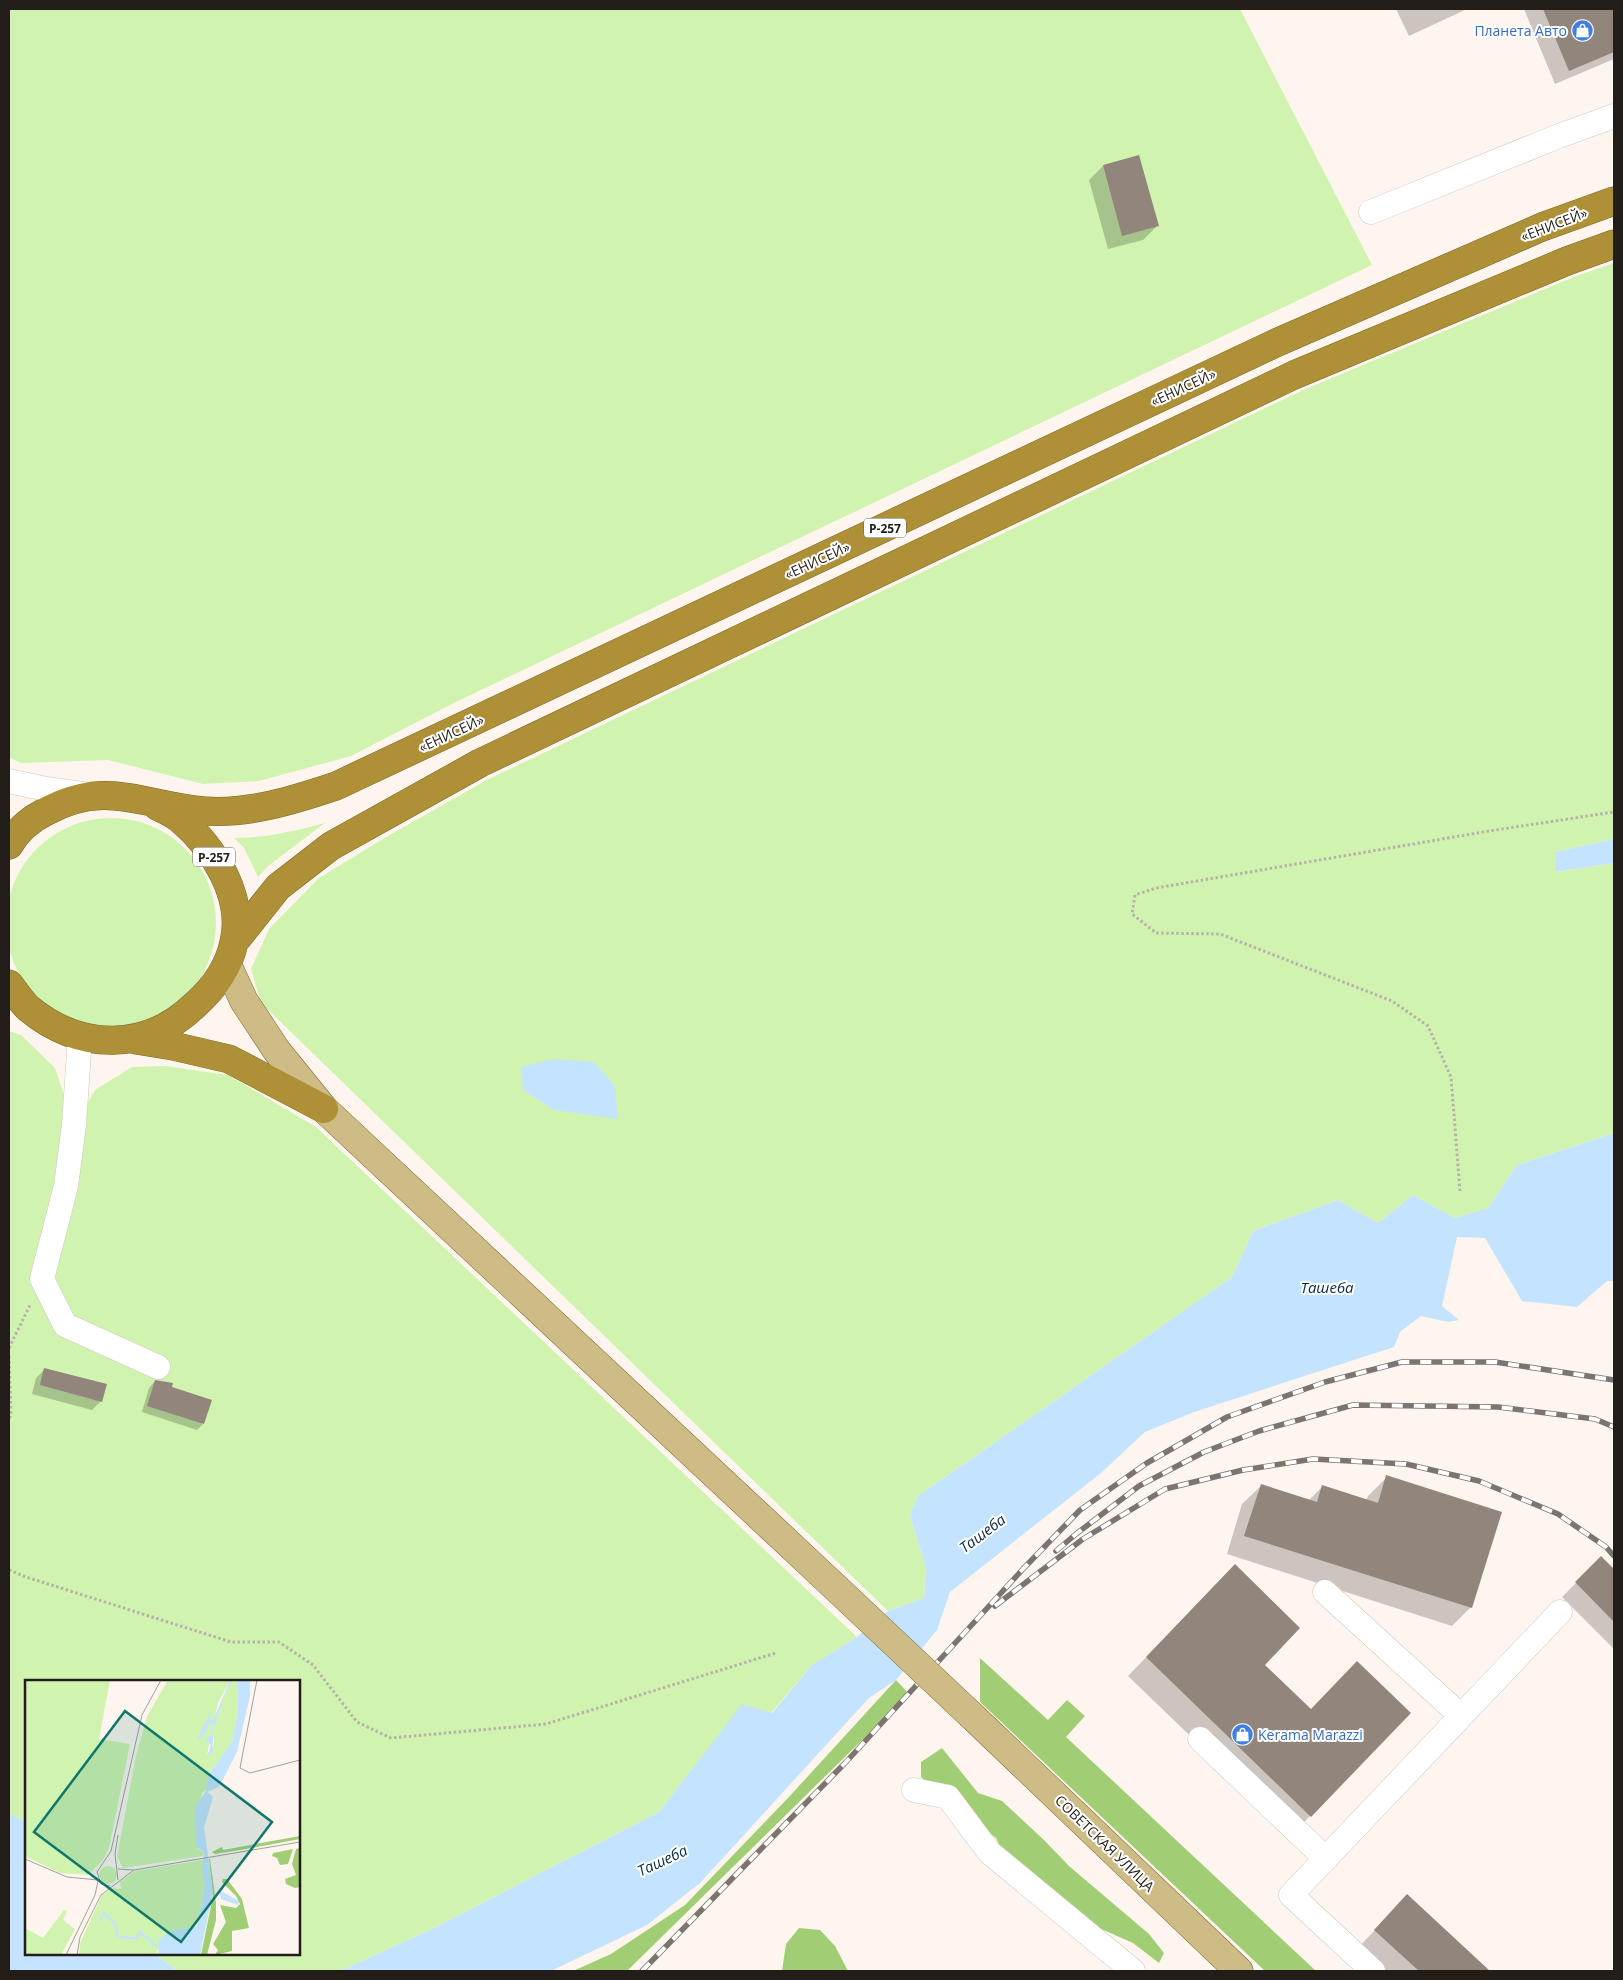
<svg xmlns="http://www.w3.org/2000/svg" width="1623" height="1980" font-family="'Open Sans',sans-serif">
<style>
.green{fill:#d0f4af}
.forest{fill:#a1ce74}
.water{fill:#c4e3ff}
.shadow{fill:#0003}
.building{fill:#92857b}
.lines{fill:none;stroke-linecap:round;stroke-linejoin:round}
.minor-casing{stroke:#d4c6bc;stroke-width:25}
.major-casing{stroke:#7d682c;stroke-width:29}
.highway-casing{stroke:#7d682c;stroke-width:29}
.path{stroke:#b9b1ac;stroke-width:3;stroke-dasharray:2.5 2.5;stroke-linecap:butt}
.minor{stroke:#fff;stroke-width:24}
.major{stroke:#cebc86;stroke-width:28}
.highway{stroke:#ae9036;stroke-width:28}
.rail-casing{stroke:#7b746f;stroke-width:5.5}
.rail{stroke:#fff;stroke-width:4;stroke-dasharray:11;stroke-linecap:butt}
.major-bridge-casing{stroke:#7d682c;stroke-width:29;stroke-linecap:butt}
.major-bridge{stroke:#cebc86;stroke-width:28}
.labels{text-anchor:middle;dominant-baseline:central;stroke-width:4;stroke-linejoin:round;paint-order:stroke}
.shield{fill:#fff;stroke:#64615e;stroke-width:1}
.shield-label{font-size:12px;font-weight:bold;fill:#221d19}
.shop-label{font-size:14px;fill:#366cbe;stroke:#fff;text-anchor:end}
.street-label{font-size:14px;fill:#221d19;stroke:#fff}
.water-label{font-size:15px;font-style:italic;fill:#092c47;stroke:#fff}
.inset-river{fill:none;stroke:#c4e3ff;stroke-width:2.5}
.inset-road{fill:none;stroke:#a69f99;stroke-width:1}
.view{fill:#0f766e;fill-opacity:0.15;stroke:#0f766e;stroke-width:2.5}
.inset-edge{fill:none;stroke:#221d19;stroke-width:2.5}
</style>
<rect width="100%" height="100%" fill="#fef5ef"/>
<!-- green -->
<path class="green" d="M9,9H1240L1372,265L454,703L351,756L259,781L203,784L108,760L22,763L9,758Z
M1614,263V839L1555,852L1557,872L1614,863V1133L1517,1165L1488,1208L1455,1218L1413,1195L1378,1223L1338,1200L1253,1231L1232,1277L918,1496L910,1515L926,1569L924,1598L888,1611L261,1003L251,969L269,929L319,878L386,837L487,780L1303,390L1576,276Z
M6 923a105 105 0 1 1 210 0a105 105 0 1 1-210 0Z
M325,823L268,866L258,877L244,848L234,838C266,838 295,831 325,823Z
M9,1031L21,1035L55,1068L74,1125L95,1090L132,1067L165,1066L228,1075L316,1127L857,1637L812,1665L771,1713L693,1768L659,1812L434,1928L340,1971H177L155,1954H299V1681H26V1821L9,1814Z"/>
<!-- forest -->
<path class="forest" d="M980,1658L1048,1720L1067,1700L1085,1716L1066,1737L1316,1971H1265L980,1702Z
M896,1680L909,1694L627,1971H573L611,1954L685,1905L788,1798Z
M942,1748L978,1793L1002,1801L1044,1840L1069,1866L1149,1934L1164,1953L1159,1963L1133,1943L1072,1916L1008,1863L996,1838L921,1777V1762Z
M799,1928L820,1930L835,1946L847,1969L846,1971H782L786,1944Z"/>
<!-- water -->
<path class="water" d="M1614,839V863L1556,872L1555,852Z
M554,1059L594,1062L615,1086L618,1119L554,1110L523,1090L521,1067Z
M1614,1133V1281H1607L1577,1307L1522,1301L1485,1238L1457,1237L1442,1306L1459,1320L1448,1322L1421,1316L1400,1332L1394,1347L1194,1412L1145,1432L1101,1473L950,1592L937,1630L896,1680L869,1698L700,1883L647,1925L551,1971H340L434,1928L659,1812L742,1704L772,1713L812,1665L857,1637L888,1611L924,1598L926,1569L910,1515L918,1496L1232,1277L1253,1231L1338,1200L1378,1223L1413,1195L1455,1218L1488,1208L1517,1165Z
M9,1814L26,1821V1954H155L177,1971H9Z"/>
<!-- shadow -->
<path class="shadow" d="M1396,9H1467L1409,36Z
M1524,9H1614V59L1555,84Z
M1138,157L1157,226L1143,240L1108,249L1089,180L1103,166Z
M45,1369L101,1401L92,1410L32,1394L36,1378Z
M155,1381L171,1388L203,1424L197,1430L142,1412L149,1388Z
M1387,1477L1471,1607L1452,1626L1227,1554L1242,1504L1261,1486L1308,1501L1322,1487L1366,1501L1368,1496Z
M1601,1558L1614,1571V1649L1562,1597Z
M1216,1585L1263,1665L1311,1710L1310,1816L1292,1834L1128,1676Z
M1407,1896L1488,1971H1380L1357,1949Z"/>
<!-- building -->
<path class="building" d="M1543,9H1614V52L1569,71Z
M1139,155L1159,226L1122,236L1103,165Z
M44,1368L107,1384L102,1402L40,1385Z
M155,1380L173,1383L172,1387L212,1400L204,1424L147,1406Z
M1386,1475L1502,1512L1472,1608L1244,1536L1261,1484L1317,1502L1322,1485L1378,1503Z
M1601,1556L1614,1569V1622L1575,1582Z
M1235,1564L1300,1628L1265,1665L1311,1709L1357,1661L1411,1713L1311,1817L1146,1657Z
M1407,1894L1490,1971H1419L1374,1930Z"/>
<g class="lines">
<defs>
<path id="minor" d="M1371,212L1559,136L1614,116
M9,781L46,789L90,795
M80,1037L74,1125L66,1186L42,1279L65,1325L158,1367
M1325,1592L1461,1716
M1200,1739L1326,1859
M914,1790L948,1797L989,1852L1133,1971
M1373,1971L1291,1895L1560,1612"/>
<path id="major" d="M227,964L244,1001L277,1051L324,1109L819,1572
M971,1715L1239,1971"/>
<path id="highway" d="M9,845C17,831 31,819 45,812C106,778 143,806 205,811C250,814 294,800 336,786L1278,342L1542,227L1614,201
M235,941L278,887L331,846L480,763L1294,375L1567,261L1614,244
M9,984C15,992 21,1001 28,1008C80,1051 146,1052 195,1005C214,988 229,967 234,942C245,896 213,847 180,819C174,814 165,810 157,806
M136,1040L173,1046L229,1059L324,1109"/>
</defs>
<!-- minor casing -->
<use href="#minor" class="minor-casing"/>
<!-- major casing -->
<use href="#major" class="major-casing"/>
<!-- highway casing -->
<use href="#highway" class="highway-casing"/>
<!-- path -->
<path class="path" d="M1460,1191L1451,1077L1428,1026L1392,1001L1220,934L1156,933L1132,914L1135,895L1156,888L1489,831L1614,812
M9,1348L30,1305
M9,1356L11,1415L9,1419
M9,1570L23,1576L231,1642H279L313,1665L357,1722L391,1738L546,1724L776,1653"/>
<!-- minor -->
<use href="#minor" class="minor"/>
<!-- major -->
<use href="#major" class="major"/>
<!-- highway -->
<use href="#highway" class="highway"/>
<defs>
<path id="rail" d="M1056,1551L1076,1534L1139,1486L1204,1452L1259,1431L1353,1405L1498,1407L1595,1419L1614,1427
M995,1606L1083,1539L1165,1489L1243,1470L1313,1459L1406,1464L1479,1481L1558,1514L1606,1547L1614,1556
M642,1971L846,1762L1023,1569L1080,1510L1147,1463L1227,1417L1325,1382L1402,1362H1495L1614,1380"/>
</defs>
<!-- rail casing -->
<use href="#rail" class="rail-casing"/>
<!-- rail -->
<use href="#rail" class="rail"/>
<defs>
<path id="major-bridge" d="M819,1572L971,1715"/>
</defs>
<!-- major-bridge casing -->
<use href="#major-bridge" class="major-bridge-casing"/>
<!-- major-bridge -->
<use href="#major-bridge" class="major-bridge"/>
</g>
<!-- icons -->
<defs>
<symbol id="shop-disc" viewBox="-11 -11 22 22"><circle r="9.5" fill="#3f7fe0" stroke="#fff"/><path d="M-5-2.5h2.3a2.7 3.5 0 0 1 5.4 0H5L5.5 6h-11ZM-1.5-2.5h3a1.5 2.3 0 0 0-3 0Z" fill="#fff"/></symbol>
</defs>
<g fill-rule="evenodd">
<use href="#shop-disc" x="1570" y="18" width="25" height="25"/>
<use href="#shop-disc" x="1230" y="1722" width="25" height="25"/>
</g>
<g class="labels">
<!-- shield labels -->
<g class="shield">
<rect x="864" y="518.5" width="42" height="19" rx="4"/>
<rect x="193" y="847.5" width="42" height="19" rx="4"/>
</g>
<g class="shield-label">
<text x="885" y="528">Р-257</text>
<text x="214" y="857">Р-257</text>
</g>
<!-- shop labels -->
<g class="shop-label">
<text x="1567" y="30">Планета Авто</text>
<text x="1258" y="1734" text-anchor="start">Kerama Marazzi</text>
</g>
<!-- street labels -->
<g class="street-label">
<text transform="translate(1554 224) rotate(-21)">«ЕНИСЕЙ»</text>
<text transform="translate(1183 387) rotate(-25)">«ЕНИСЕЙ»</text>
<text transform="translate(817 560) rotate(-25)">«ЕНИСЕЙ»</text>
<text transform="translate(451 733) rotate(-25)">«ЕНИСЕЙ»</text>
<text transform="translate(1105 1843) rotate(44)">СОВЕТСКАЯ УЛИЦА</text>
</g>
<!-- water labels -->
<g class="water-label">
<text x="1327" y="1287">Ташеба</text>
<text transform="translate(982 1533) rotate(-37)">Ташеба</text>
<text transform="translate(662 1860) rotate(-25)">Ташеба</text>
</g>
</g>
<!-- overview -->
<g transform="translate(25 1680)">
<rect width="275" height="275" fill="#fef5ef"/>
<path d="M0,0H85L74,59L105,64L84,168L78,180L63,195L35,193L0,176ZM143,0H205L193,23L182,75L189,65L188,53L199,16L208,0H212L213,32L207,62L184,94L182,109L177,113L173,131L172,169L179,172L178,176L98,188L92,177L111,76L122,36ZM178,180L180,204L172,247L148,250L132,271L133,275H54L55,263L77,215L87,208L96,209L95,202L110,191ZM74 195a9 9 0 1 1 18 0a9 9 0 1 1-18 0ZM39,230L42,231L38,240L50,249L36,275H0V248L18,258Z" fill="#d0f4af"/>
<path d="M275,156V159L232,167L190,174L187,172L197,167L198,170ZM275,168V207L270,208L261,204L260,199L271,195L267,184L271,169ZM268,169L263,184L255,185L252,178L247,176L248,173ZM184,179H185L191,223V240L182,275H176L188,216ZM198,199H202L217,219L224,248L207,251V271L190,275L193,270L188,264L201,242L195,225L211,228L215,224L211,216L197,202Z" fill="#a1ce74"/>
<path d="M205,0H208L199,16L188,53V71L182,77L186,65L180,59L186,56L189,41L185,46L183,42V49L174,60L173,57L187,29L184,40L188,41ZM212,0H225V16L212,72L194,107L182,112L188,117L179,147L188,211L175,275H133L134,260L139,256L148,250L172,247L180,204L177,192L179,172L171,167L170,127L181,111L184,94L207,62L213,32ZM194,210L214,221L213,225L196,219Z" fill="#c4e3ff"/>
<path class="inset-river" d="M75,241L79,233L91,245L92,256L111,259L115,252L132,266"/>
<path class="inset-road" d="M232,0L215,88L225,93L275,80M93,155L90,174L93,200M0,179L42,197L73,200M93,189L109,190L275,162M85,206L76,204L72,192L86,171L117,35L136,0M41,275L70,215L73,201M52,275L55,257L76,215L109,190"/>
<path class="view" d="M100,31L247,142L156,262L9,152Z"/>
<rect width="275" height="275" class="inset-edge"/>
</g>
<!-- border -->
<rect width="1623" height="1980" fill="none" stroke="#221d19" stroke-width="20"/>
</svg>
